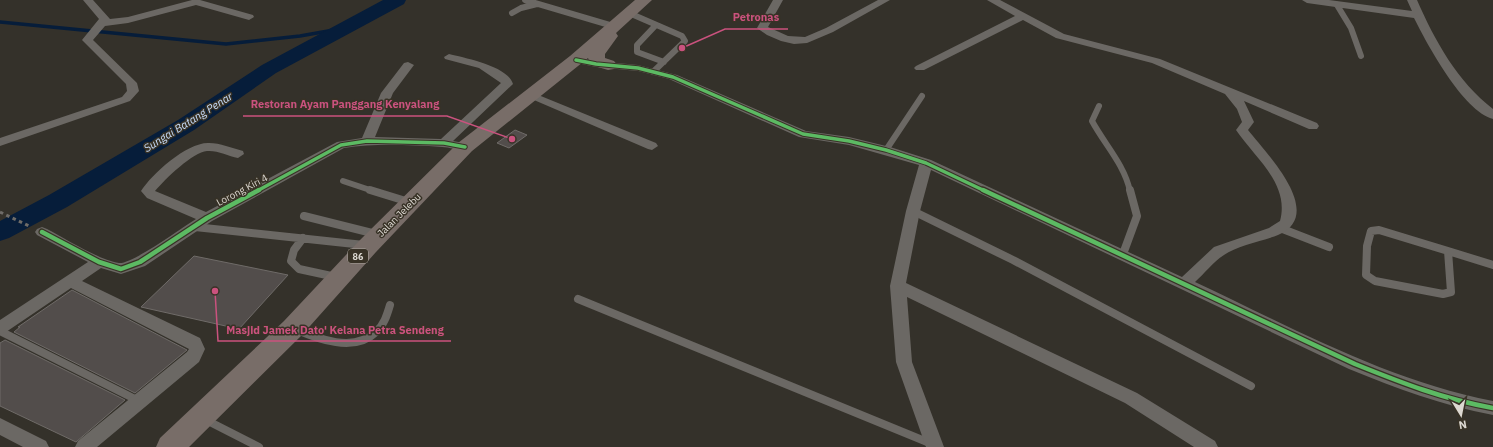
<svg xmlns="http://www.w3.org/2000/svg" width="1493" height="447" font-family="'IBM Plex Sans',sans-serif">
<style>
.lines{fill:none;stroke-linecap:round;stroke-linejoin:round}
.stream{stroke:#061d3a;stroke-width:3.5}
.river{fill:#061d3a;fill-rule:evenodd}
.building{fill:#524d4b;stroke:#6f6b68}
.path{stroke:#6f6c68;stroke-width:3;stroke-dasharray:3.5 3.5;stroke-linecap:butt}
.lane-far1{stroke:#6b6864;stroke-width:6}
.lane{stroke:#6b6864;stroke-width:8}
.street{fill:#6b6864;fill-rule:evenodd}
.primary{fill:#786d68;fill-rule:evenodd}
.cycleway-far1-casing{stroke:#383226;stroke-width:5.5}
.cycleway-casing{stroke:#383226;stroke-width:7}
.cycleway-far1{stroke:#5cba63;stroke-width:3.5}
.cycleway{stroke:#5cba63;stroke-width:4.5}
.labels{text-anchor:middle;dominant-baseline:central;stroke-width:3;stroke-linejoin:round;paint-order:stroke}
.shield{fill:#383226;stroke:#aba69e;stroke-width:1}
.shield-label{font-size:9px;font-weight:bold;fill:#dcd8d1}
.street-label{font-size:10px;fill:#dcd8d1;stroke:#383226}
.water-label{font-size:11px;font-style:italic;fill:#c5dbf9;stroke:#383226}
.leader{fill:none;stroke:#ca527e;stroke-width:1.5}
.callout-dot{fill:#ca527e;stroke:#383226;stroke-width:1.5}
.callout-label{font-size:11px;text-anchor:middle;font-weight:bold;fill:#ca527e;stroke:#383226;stroke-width:3;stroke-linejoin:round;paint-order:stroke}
</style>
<rect width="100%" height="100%" fill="#34312a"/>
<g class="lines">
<!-- stream -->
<path class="stream" d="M0,22L226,44L300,36L345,28"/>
<!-- river -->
<path class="river" d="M383,0H406L404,4L276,73L194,130L67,207L9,238L0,241V221L49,195L178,120L262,65Z"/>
</g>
<!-- building -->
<path class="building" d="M515,130L527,135L509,148L497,143Z
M194,256L288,275L239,329L141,307Z
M72,290L187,350L135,393L14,332L20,327H18Z
M5,340L125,400L76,442L0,406V343Z"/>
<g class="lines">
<!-- path -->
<path class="path" d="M0,212L31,227"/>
<!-- lane-far1 -->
<path class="lane-far1" d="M525,0L613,26
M1337,5L1351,28L1361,56
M512,13L521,8L537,4
M629,13L682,36L685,41L653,72
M655,26L637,45V52L664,62
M1099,106L1092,121C1105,145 1124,164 1130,191
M886,150L922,96
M343,181L373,191"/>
<!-- lane -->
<path class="lane" d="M370,190L409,202
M913,211L1013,260L1251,386
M304,216L376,234
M195,227L364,245
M1280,228L1329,247
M1379,230L1448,251L1451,292L1443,294L1375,281L1366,275L1367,246L1371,231Z
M303,238L294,250L291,261L299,269L336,277
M1448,251L1493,265
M1123,254L1137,216L1130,190
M578,299L932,444
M295,329C318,339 354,353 376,332C384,325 387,315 390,305
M0,331L139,401
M206,420L259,447"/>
<!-- street -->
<path class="street" d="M83,0H93L110,19L128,17L192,0H200L253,15L254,17L249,20L196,5L128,23L105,26L93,40L137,83L139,91L130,101L0,146V138L122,97L127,91L126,84L82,40L99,19Z
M773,0H783L768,27L788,36L805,37L826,28L878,0H890L833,32L807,43L794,44L781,41L767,35L757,28Z
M987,0H1000L1064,34L1160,59L1317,123L1319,126L1317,129H1309L1244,101L1254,122L1248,130C1266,153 1327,214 1278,235C1263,241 1236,246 1224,255C1213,262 1204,274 1195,282C1291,327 1388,381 1493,401V415C1441,405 1398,389 1349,369L931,170L920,211L906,283L1137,393L1215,441L1218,447H1194L1125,403L907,297L912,362L944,447H926L896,362L890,286L906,211L919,165L849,145L799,137L669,79L638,71L596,67L572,62L570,60L576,57L596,61L638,65L677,75L806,131L849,137L890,147L931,160L1182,277L1214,247L1269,228L1280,221C1290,184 1255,158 1236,130L1242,122L1237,109L1225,94L1152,63L1056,38L1023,20L924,70H916L914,68L916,66L1015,16Z
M1302,0H1329L1412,11L1407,0H1417C1435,41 1457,81 1493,109V119C1463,111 1427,44 1414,18L1307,3Z
M449,54C465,58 508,66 513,84L453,141L469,144L471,147L469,150C460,152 451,147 442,147C409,145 376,143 344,148L212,221L145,266L121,274L101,268L82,281L200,338L205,349L199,362L97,447H75L78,441L187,352L189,349L71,288L6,332L0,334V320L88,262L37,235L35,232L37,229L42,227L47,229C66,239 99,260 119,263C131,265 183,227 196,219L147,198L141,191C152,174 187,142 209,143C220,143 232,148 243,151L244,154L238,158C228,156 217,150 207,151C193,152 165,179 155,191L206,212L337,142L362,138L381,93L404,63L408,62L414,65L393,93L375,137L441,139L501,83L479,68L445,59L444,57Z
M531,92L656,143L658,146L652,150L648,149L527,97L525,95Z
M0,418L46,441L49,447H23L0,435Z"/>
<!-- primary -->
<path class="primary" d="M635,0H652L616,33L618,36L605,54V58L614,61L617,65L614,69L608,70L591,65L588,58L472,151L376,252L302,335L189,447H156L160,438L284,321L360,240L458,143L570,56Z"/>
<defs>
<path id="cycleway-far1" d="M576,60L596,64L638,68L673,77L803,134L849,141L886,150L926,163L985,191
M257,191L341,145L367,141L444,143L465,147"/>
<path id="cycleway" d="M983,190L1355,364C1402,383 1443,399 1493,408
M42,232L99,262L121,269L140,262L207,218L259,190"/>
</defs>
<!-- cycleway-far1 casing -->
<use href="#cycleway-far1" class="cycleway-far1-casing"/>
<!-- cycleway casing -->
<use href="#cycleway" class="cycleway-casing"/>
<!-- cycleway-far1 -->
<use href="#cycleway-far1" class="cycleway-far1"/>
<!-- cycleway -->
<use href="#cycleway" class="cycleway"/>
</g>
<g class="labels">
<!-- shield labels -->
<rect class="shield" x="348" y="249" width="20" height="14" rx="3"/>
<g class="shield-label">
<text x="358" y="256">86</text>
</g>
<!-- street labels -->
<g class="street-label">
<text transform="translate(242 190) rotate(-28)">Lorong Kiri 4</text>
<text transform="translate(399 215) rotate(-45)">Jalan Jelebu</text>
</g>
<!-- water labels -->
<g class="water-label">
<text transform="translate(188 122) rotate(-32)">Sungai Batang Penar</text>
</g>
</g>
<!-- callouts -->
<path class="leader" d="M682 48L725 29H788M512 139L447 116H243M215 291L218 341H451"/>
<g class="callout-dot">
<circle cx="682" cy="48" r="4"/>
<circle cx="512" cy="139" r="4"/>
<circle cx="215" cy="291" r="4"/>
</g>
<g class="callout-label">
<text x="756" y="21">Petronas</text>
<text x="345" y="108">Restoran Ayam Panggang Kenyalang</text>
<text x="335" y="334">Masjid Jamek Dato' Kelana Petra Sendeng</text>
</g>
<!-- north arrow -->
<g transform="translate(1461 415) rotate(170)" stroke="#383226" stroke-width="3" paint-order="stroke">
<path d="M0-3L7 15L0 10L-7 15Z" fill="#dcd8d1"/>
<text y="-6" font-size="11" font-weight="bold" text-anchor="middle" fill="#dcd8d1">N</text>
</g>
</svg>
